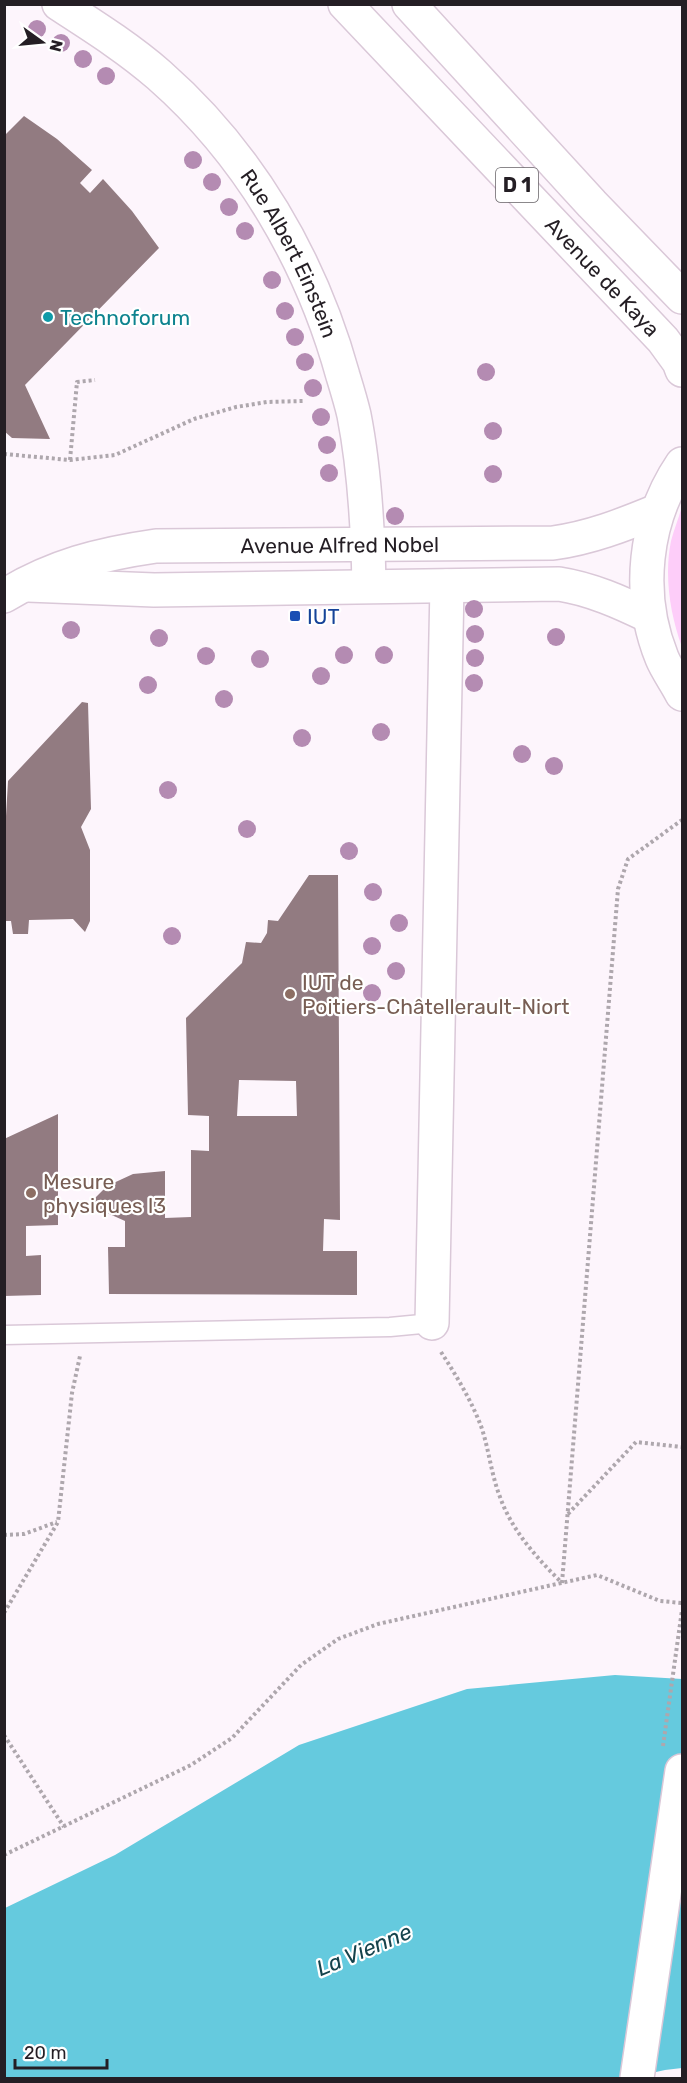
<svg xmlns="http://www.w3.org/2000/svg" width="687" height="2083" font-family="Rubik,sans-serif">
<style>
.green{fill:#fdcdf9}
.water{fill:#65cade}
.building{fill:#927b81;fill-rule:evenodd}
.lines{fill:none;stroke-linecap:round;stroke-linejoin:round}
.lane-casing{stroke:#dac8d8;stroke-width:21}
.street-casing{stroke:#dac8d8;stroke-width:36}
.secondary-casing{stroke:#dac8d8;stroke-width:36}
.primary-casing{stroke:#dac8d8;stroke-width:36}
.path{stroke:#aea7ad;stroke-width:4;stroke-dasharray:3 3;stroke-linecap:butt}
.lane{stroke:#fff;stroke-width:18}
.street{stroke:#fff;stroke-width:33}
.secondary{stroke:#fff;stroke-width:33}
.primary{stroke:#fff;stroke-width:33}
.tree{fill:#b48bb2}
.culture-dot{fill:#0f9aa8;stroke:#fff;stroke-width:2}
.transit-dot{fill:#1a4fb4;stroke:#fff;stroke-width:2}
.education-dot{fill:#8d6e63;stroke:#fff;stroke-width:2}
.labels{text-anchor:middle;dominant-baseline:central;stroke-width:4.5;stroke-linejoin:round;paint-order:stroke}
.shield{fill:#fff;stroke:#666266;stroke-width:1.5}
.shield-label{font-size:20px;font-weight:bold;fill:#241e24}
.street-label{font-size:21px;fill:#241e24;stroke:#fff}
.culture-label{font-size:21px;fill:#0d838f;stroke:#fff;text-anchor:start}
.transit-label{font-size:21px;fill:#164399;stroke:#fff;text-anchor:start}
.education-label{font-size:21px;fill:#785e54;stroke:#fff;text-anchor:start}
.water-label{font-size:22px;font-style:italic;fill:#15434c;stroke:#fff}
</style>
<rect width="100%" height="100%" fill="#fdf5fc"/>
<!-- green -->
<path class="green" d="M682,506V647C670,614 664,576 671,541C674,529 679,518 682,506Z"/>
<!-- water -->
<path class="water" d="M615,1675L682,1679V2068L665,2070L629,2078H5V1908L115,1855L299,1745L467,1689Z"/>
<!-- building -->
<path class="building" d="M24,116L57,139L92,170L80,183L90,193L103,179L132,211L159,248L25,385L50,439L12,438L4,431V136Z
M82,702L88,703L91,809L81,827L90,850V921L85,932L73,919L29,920L28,934H13L11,921H4V851L8,781Z
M309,875H338L340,1220L324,1219L323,1251H357V1295L109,1294L108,1247H125V1221L96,1208L95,1198L107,1186L133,1174L165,1171V1218L191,1217V1150L209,1151V1116L188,1115L186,1018L242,963L246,942L261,943L267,933L268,920L278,921ZM239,1080L296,1081L297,1116H237Z
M58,1114V1225L26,1226V1256L41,1255V1295L4,1296V1139Z"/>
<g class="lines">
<defs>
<path id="lane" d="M4,1335L390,1327L432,1323"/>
<g id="street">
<path id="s1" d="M59,4C93,26 128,48 159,75C249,154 311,260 343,376C347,389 351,402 354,415C365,471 368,529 369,586"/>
<path d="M432,1323L447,586"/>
</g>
<g id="secondary">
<path d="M28,585L154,590L559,584C591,589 620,602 649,616"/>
<path id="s2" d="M4,596C53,566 100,554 156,546L553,543C590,538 623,525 657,511"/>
</g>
<g id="primary">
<path id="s3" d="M345,4L663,340L679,362L682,370"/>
<path d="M409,4L592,204L682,297"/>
<path d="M682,464C644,520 636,594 662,658C667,670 676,682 682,694"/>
<path d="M637,2078L682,1771"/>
</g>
</defs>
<!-- lane casing -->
<use href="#lane" class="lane-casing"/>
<!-- street casing -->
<use href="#street" class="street-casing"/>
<!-- secondary casing -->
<use href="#secondary" class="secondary-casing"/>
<!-- primary casing -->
<use href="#primary" class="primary-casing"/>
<!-- path -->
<path class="path" d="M4,454L70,460L115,455L194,419L236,407L267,402L303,401
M70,460L77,382L95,380
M441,1352C456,1375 471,1400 481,1426C489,1449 491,1474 500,1497C512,1531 537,1558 562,1583
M568,1514L636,1442L682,1447
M4,1535L24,1534L57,1522
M562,1583L618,889L628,859L682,820
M4,1613L58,1522L72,1393L80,1356
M4,1735L64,1827
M663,1746L682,1610
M4,1855L191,1765L232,1738L301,1665L338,1639L378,1624L597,1575L660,1601L682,1603"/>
<!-- lane -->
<use href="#lane" class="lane"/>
<!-- street -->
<use href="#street" class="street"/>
<!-- secondary -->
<use href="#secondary" class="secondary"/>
<!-- primary -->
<use href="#primary" class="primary"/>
</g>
<!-- trees -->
<g class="tree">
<circle cx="37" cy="29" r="9"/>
<circle cx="61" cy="43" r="9"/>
<circle cx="83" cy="59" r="9"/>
<circle cx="106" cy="76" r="9"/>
<circle cx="193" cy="160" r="9"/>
<circle cx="212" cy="182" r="9"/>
<circle cx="229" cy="207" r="9"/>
<circle cx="245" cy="231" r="9"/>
<circle cx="272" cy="280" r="9"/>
<circle cx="285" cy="311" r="9"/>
<circle cx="295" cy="337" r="9"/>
<circle cx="305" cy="362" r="9"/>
<circle cx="486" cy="372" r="9"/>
<circle cx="313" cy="388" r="9"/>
<circle cx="321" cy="417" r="9"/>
<circle cx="493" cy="431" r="9"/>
<circle cx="327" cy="445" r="9"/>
<circle cx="329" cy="473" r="9"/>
<circle cx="493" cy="474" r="9"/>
<circle cx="395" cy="516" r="9"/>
<circle cx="474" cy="609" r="9"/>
<circle cx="71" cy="630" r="9"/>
<circle cx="475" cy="634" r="9"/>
<circle cx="556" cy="637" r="9"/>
<circle cx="159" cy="638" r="9"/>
<circle cx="344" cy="655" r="9"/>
<circle cx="384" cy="655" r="9"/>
<circle cx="206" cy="656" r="9"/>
<circle cx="475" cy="658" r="9"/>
<circle cx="260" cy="659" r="9"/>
<circle cx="321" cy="676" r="9"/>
<circle cx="474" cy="683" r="9"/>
<circle cx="148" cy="685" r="9"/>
<circle cx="224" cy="699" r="9"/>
<circle cx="381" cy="732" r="9"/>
<circle cx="302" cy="738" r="9"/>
<circle cx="522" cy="754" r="9"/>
<circle cx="554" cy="766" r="9"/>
<circle cx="168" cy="790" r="9"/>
<circle cx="247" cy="829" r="9"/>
<circle cx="349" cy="851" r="9"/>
<circle cx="373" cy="892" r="9"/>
<circle cx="399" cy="923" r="9"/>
<circle cx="172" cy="936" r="9"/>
<circle cx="372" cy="946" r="9"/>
<circle cx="396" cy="971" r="9"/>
<circle cx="372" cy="993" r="9"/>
</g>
<!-- markers -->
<circle class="culture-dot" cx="48" cy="317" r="6"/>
<rect class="transit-dot" x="289" y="610" width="12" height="12" rx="3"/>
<g class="education-dot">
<circle cx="290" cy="994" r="6"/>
<circle cx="31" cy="1193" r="6"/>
</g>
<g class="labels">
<!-- shield labels -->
<rect class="shield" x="496" y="168" width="42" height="34" rx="4.5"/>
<g class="shield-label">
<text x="517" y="185">D 1</text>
</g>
<!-- street labels -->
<g class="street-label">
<text stroke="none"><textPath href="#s1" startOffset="346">Rue Albert Einstein</textPath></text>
<text stroke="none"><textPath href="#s3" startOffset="375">Avenue de Kaya</textPath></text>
<text stroke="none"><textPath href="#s2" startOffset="345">Avenue Alfred Nobel</textPath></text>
</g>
<!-- culture labels -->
<g class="culture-label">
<text x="60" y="317">Technoforum</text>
</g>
<!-- transit labels -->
<g class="transit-label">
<text x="307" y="616">IUT</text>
</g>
<!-- education labels -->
<g class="education-label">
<text x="302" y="982">IUT de<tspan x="302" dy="24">Poitiers-Châtellerault-Niort</tspan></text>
<text x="43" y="1181">Mesure<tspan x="43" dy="24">physiques I3</tspan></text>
</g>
<!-- water labels -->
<g class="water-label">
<text transform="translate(364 1950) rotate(-23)">La Vienne</text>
</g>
</g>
<!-- border -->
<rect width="687" height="2083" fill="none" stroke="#241e24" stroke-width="12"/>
<!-- north arrow -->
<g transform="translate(42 42) rotate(105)" stroke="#ffffff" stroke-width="4.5" paint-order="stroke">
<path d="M0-4.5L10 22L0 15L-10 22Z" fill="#241e24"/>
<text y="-9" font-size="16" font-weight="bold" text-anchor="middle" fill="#241e24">N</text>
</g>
<!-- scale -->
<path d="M15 2059v9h92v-9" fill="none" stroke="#241e24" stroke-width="3"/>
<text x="24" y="2059" font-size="18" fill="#241e24" stroke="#ffffff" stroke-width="4.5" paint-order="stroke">20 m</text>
</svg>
